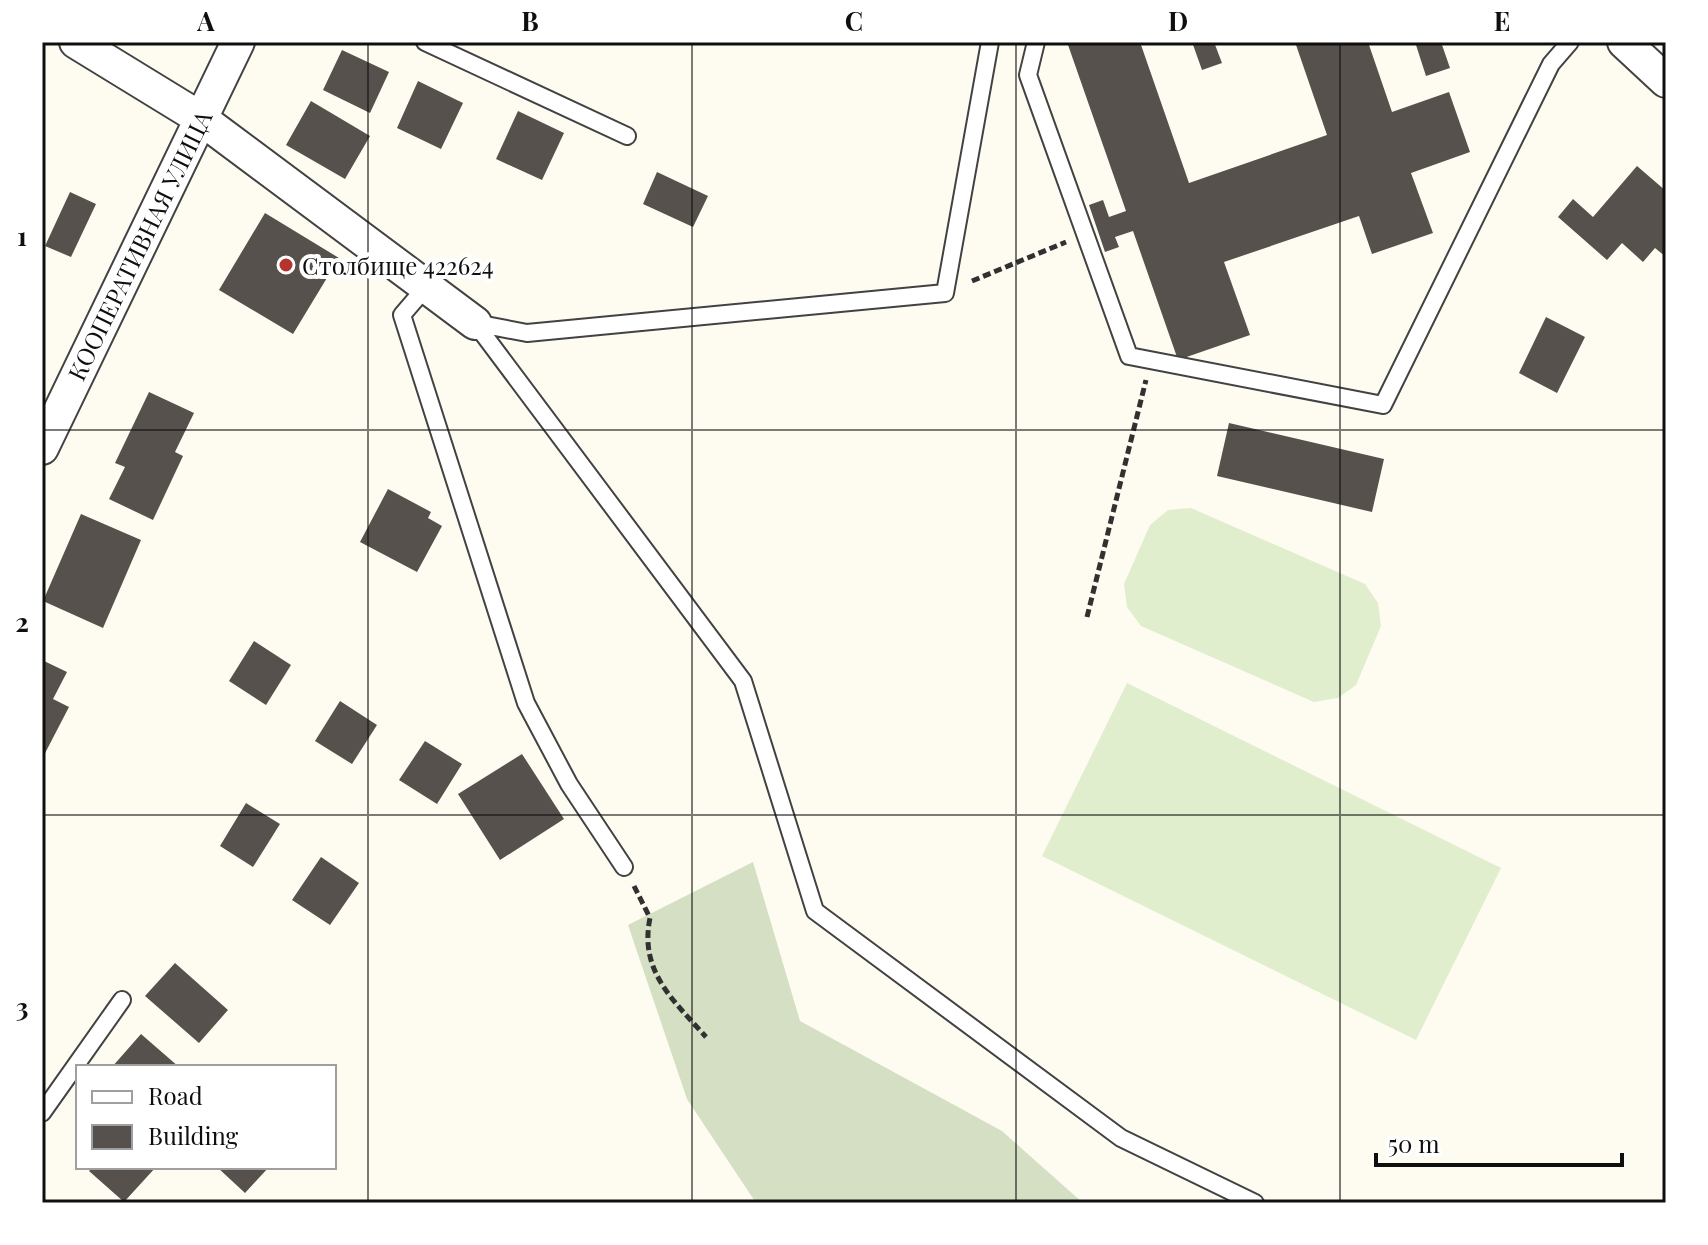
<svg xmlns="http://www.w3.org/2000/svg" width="1708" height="1245" font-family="'Playfair Display',serif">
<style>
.cemetery{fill:#d4dfc3}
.pitch{fill:#e1eece}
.building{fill:#56514c}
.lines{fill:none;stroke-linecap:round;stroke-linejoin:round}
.service-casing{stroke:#424242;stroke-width:20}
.minor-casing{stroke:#424242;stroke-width:36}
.path{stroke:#313131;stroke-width:5;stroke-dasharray:8 4;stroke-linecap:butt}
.service{stroke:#fff;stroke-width:16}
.minor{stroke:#fff;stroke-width:32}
.grid{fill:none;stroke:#0f0f0f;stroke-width:2;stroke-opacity:0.55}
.poi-dot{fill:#b53430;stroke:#fff;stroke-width:3}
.labels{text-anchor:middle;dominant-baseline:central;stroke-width:8;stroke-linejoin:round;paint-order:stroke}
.street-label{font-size:24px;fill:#0f0f0f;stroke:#fff}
.poi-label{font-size:24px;fill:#0f0f0f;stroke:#fff;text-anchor:start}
.neatline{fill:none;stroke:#0f0f0f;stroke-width:3}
.grid-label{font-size:26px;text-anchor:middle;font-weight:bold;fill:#0f0f0f}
</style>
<rect width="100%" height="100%" fill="#fefcf1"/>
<!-- cemetery -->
<path class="cemetery" d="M753,862L800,1021L1002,1131L1083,1203H756L687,1099L628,925Z"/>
<!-- pitch -->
<path class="pitch" d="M1191,508L1365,584L1378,603L1381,626L1356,685L1338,698L1314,702L1141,626L1127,607L1124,584L1150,525L1168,510Z
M1127,683L1501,868L1416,1040L1042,856Z"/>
<!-- building -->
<path class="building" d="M1067,42H1140L1189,183L1327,135L1295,42H1368L1392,112L1449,92L1470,152L1411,173L1433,233L1372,254L1359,216L1224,262L1250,335L1178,360L1133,231L1115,237L1119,247L1105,252L1089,205L1103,200L1109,217L1126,211Z
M1192,42H1214L1222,63L1202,70Z
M1424,42H1441L1450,68L1426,76L1416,45Z
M342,50L389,72L370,113L323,90Z
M418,81L463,103L441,149L397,128Z
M311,101L370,136L345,179L286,145Z
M518,111L564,133L542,180L496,159Z
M1637,166L1666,191V257L1655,248L1643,262L1622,243L1607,260L1558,217L1573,199L1593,217Z
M657,172L708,196L693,227L643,204Z
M70,192L96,204L71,257L45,246Z
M265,213L339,258L293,334L219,290Z
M1546,317L1585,337L1557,393L1519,373Z
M149,392L194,413L175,452L183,456L153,520L109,499L125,467L115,463Z
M1229,423L1384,459L1372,512L1217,476Z
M388,489L431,512L428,518L442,526L417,572L360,542Z
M81,514L141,540L103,628L43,601Z
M254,641L291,665L266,705L229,681Z
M42,660L67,672L53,699L69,707L42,759Z
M340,701L377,725L352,764L315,741Z
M425,741L462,764L437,804L399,780Z
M522,754L564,819L500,860L458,794Z
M246,803L280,824L253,867L220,846Z
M321,857L359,883L330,925L292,900Z
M175,963L228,1010L199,1043L145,996Z
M141,1034L179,1067H112Z
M93,1167H156L124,1202L89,1171Z
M217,1167H269L245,1193Z"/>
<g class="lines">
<defs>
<path id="service" d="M425,42L627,136
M1036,42L1028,75L1129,356L1383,405L1551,64L1570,42
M426,287L402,315L526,703L569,784L624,867
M475,323L743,681L815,911L1121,1138L1255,1203
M475,323L527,333L945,293L990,42
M42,1113L122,1000"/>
<path id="minor" d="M76,42L200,118L475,323
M1624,42L1666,81
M42,448L238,42"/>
</defs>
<!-- service casing -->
<use href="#service" class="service-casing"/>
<!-- minor casing -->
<use href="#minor" class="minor-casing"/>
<!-- path -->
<path class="path" d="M972,281L1066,242
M1087,617L1146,380
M634,886L650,918C639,971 673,1000 706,1037"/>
<!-- service -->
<use href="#service" class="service"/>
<!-- minor -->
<use href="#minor" class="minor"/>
</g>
<!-- grid -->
<path class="grid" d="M368,42V1203M692,42V1203M1016,42V1203M1340,42V1203M42,430H1666M42,815H1666"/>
<!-- markers -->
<circle class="poi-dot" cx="286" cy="265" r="8"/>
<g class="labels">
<!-- street labels -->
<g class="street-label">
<text transform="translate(139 245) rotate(-64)">КООПЕРАТИВНАЯ УЛИЦА</text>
</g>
<!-- poi labels -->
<g class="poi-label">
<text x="302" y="265">Столбище 422624</text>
</g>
</g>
<!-- border -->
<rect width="1708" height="1245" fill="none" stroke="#ffffff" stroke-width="88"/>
<!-- legend -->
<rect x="76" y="1065" width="260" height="104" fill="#ffffff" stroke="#9f9f9f" stroke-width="2"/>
<rect x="92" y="1091" width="40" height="12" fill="#ffffff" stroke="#9f9f9f" stroke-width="2"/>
<text x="148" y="1105" font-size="24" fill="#0f0f0f">Road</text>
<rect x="92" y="1125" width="40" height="24" fill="#56514c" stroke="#9f9f9f" stroke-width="2"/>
<text x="148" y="1145" font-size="24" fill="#0f0f0f">Building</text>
<!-- scale -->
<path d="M1376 1153v12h246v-12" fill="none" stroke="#0f0f0f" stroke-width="4"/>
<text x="1388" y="1153" font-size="24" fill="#0f0f0f" stroke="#ffffff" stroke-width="6" paint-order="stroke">50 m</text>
<rect x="44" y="44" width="1620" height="1157" class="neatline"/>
<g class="grid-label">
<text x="206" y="31">A</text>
<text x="530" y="31">B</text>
<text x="854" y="31">C</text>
<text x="1178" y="31">D</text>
<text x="1502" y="31">E</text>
<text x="22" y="246">1</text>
<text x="22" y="632">2</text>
<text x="22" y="1017">3</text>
</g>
</svg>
